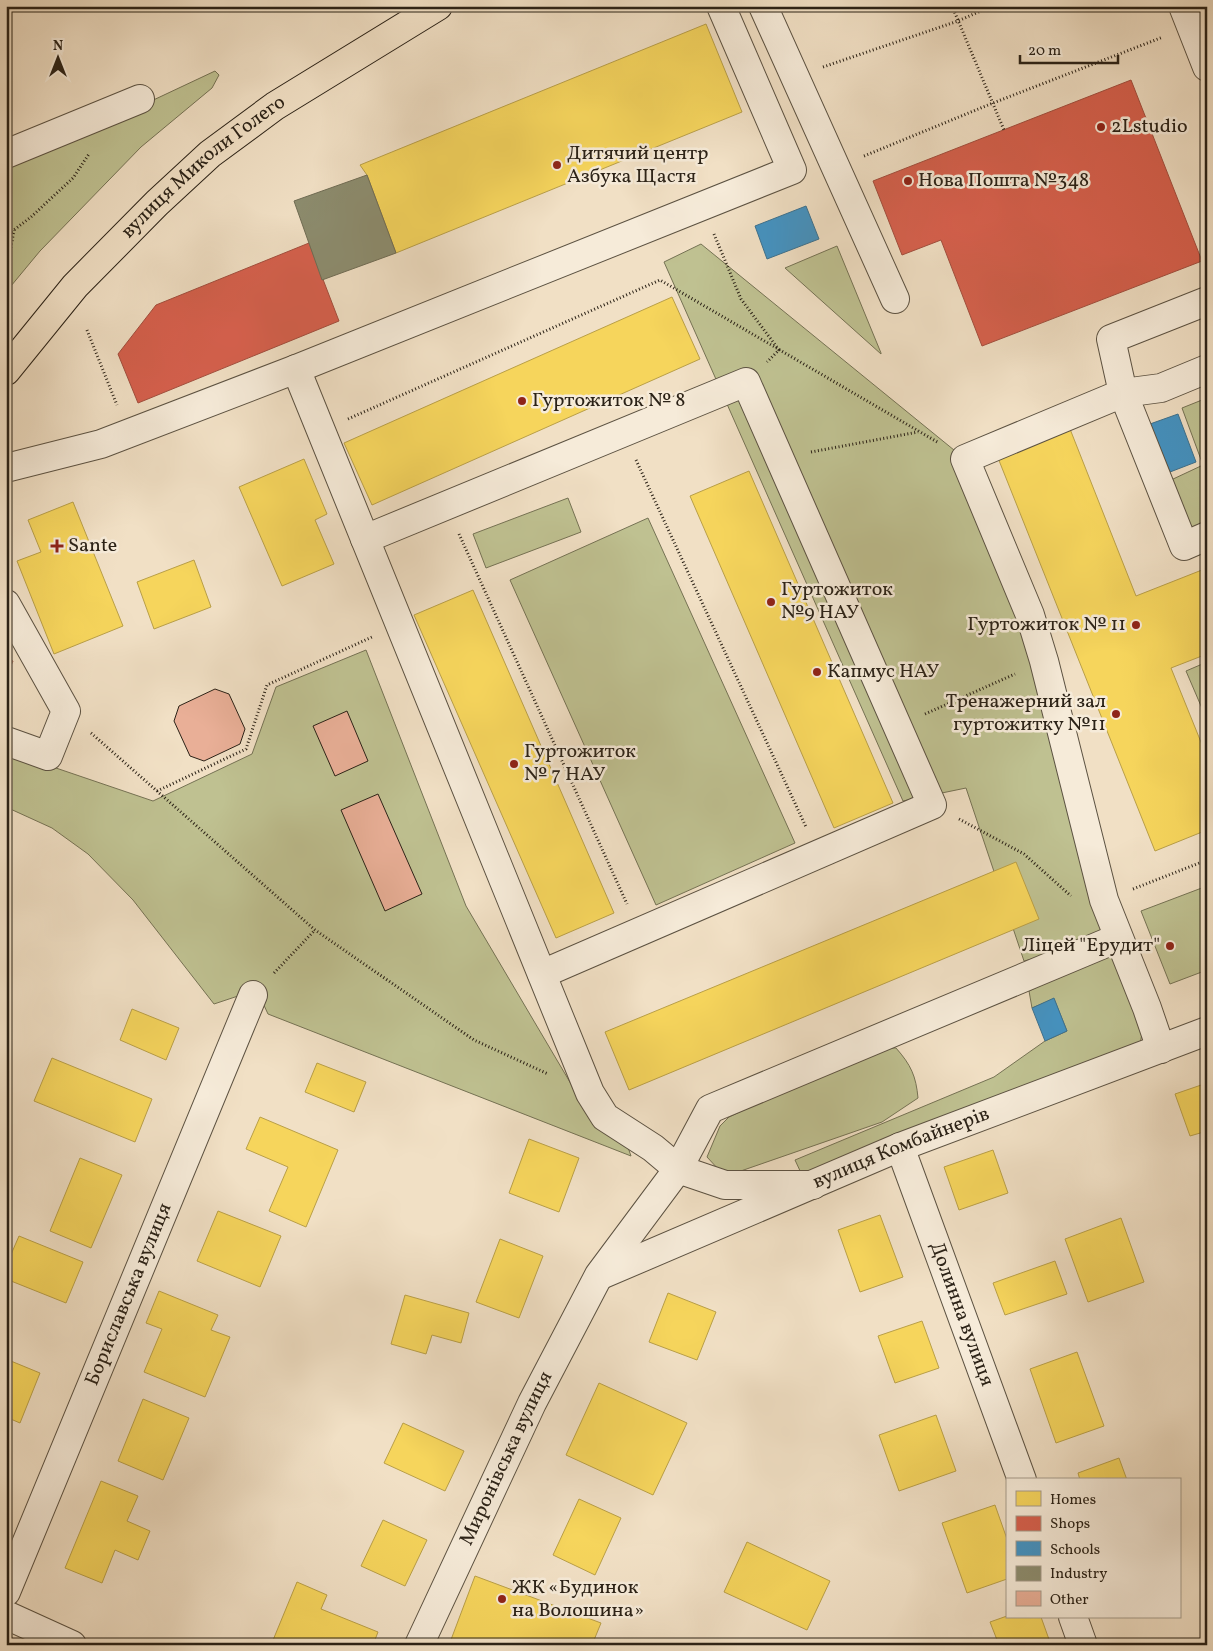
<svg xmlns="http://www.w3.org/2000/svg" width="1213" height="1651" font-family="Vollkorn,serif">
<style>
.green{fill:#bfc191;stroke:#757254}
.homes{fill:#f6d55c;stroke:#b99f47}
.shops{fill:#d6604d;stroke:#a34d3d}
.schools{fill:#4393c3;stroke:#3c718f}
.industry{fill:#8c8c6e;stroke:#6f6c54}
.building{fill:#e9af97;stroke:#2b2217}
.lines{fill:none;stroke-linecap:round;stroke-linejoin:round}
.minor-casing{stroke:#5c5242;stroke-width:30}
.major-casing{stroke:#2b2217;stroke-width:30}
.path{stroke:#2b2217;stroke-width:3;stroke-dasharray:1 2.5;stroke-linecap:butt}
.minor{stroke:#f6ebd9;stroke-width:28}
.major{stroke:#f1e0c5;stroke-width:28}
.poi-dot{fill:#8f2418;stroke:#f6ebd9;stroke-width:2}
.labels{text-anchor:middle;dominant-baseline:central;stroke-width:5;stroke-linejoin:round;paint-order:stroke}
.poi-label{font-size:20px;fill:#2b2217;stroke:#f6ebd9;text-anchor:start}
.street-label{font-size:20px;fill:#2b2217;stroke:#f6ebd9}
</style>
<rect width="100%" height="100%" fill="#f1e0c5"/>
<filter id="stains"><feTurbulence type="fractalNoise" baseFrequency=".004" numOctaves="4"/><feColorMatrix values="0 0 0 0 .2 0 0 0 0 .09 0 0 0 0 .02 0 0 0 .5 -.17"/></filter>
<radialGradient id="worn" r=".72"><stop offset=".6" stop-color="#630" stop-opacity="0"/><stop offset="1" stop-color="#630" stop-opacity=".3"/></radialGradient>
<!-- green -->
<path class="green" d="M215,71L219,75L212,88L141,147L40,251L6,292V160L130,111Z
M701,244L965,459L1044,661L1118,938L1024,961L966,788L903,801L664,262Z
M837,246L881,353V354L785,268Z
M1207,398V523L1189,530L1171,480L1203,465L1182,408Z
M568,498L581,532L486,568L473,534Z
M648,518L795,843L656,905L510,580Z
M366,650L466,906L587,1111L624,1136L631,1156L268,1014L262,1001L238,996L214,1004L133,900L88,854L52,828L6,807V751L153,801L252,754L276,687Z
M1207,662V720L1186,671Z
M1207,886V970L1170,984L1141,911Z
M1117,947L1146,1013L1140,1044L802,1175L795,1160L994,1077L1045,1041L1067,1031L1054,999L1032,1008L1029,991Z
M876,1048H896C911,1065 916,1076 918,1098L882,1122L735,1173L719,1170L707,1157L720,1126L729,1117Z"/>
<!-- homes -->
<path class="homes" d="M706,24L742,112L396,253L367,175L360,165Z
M672,297L700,359L372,505L344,443Z
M1070,429L1136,596L1207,568V654L1171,668L1207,757V830L1155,851L998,458Z
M304,459L327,514L315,520L334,564L282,586L239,487Z
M749,471L893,803L834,828L690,496Z
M73,502L123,626L54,654L17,561L41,552L28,520Z
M194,560L211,607L154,629L137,582Z
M473,590L614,913L556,938L414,615Z
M1016,862L1039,919L629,1090L605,1032Z
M132,1009L179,1028L166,1060L120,1040Z
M52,1058L152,1099L135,1142L34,1101Z
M317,1063L366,1082L354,1112L305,1092Z
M1207,1083V1131L1190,1136L1175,1094Z
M260,1117L338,1150L306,1227L269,1211L288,1167L246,1149Z
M529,1139L579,1158L559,1212L509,1193Z
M993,1150L1008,1193L959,1210L944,1167Z
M80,1158L122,1175L91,1248L50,1231Z
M218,1211L281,1236L260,1287L197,1261Z
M880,1215L903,1277L860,1292L838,1230Z
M1121,1218L1144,1282L1088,1302L1065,1239Z
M19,1236L83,1262L66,1303L6,1279V1266Z
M500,1239L543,1256L519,1318L476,1302Z
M1055,1261L1067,1294L1005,1315L993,1283Z
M159,1291L218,1315L211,1330L230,1337L205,1397L144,1372L162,1329L146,1323Z
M668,1293L716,1312L697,1360L649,1342Z
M405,1295L469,1313L461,1343L432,1335L426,1354L391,1344Z
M922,1321L939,1368L895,1383L878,1336Z
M1077,1352L1104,1426L1056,1443L1030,1369Z
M6,1359L40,1373L20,1423L6,1417Z
M599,1383L687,1423L653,1495L566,1455Z
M143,1399L189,1418L163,1480L118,1461Z
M936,1415L956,1471L899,1491L879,1435Z
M403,1423L464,1451L445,1491L384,1463Z
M1119,1458L1127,1480H1080L1078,1473Z
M101,1481L138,1496L127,1521L150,1531L138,1560L115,1550L102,1583L65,1568Z
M579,1499L621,1518L595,1575L553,1555Z
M995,1505L1007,1539V1579L967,1593L942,1523Z
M383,1520L427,1540L405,1586L361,1566Z
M747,1542L830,1581L807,1630L724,1592Z
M475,1576L601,1623L592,1645H449Z
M297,1582L327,1595L321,1609L378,1632L373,1645H271Z
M1007,1616V1617H1041L1051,1645H999L990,1622Z
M1207,1637V1645H1185Z"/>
<!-- shops -->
<path class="shops" d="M1131,80L1202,261L982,346L941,240L902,255L873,181Z
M309,243L339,321L138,403L118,354L156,305Z
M6,658L13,661L6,678Z"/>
<!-- schools -->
<path class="schools" d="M806,206L819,239L767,259L755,226Z
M1178,414L1196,462L1170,472L1150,424Z
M1054,998L1067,1031L1045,1041L1032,1008Z"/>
<!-- industry -->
<path class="industry" d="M367,175L396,253L322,280L294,201Z"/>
<!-- building -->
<path class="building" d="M215,689L229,694L245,729L240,744L204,761L190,756L174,721L179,706Z
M347,711L368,761L335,776L313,726Z
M378,794L422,894L385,911L341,810Z"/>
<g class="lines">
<defs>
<g id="minor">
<path d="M763,6L895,299"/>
<path d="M1183,6L1207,67"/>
<path d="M6,154L140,99"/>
<path d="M296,369L590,1093L605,1117L653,1148L678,1169L725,1185H813"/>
<path d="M1207,369L1161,388L1123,393L1184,546L1207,536"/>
<path d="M6,468L101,444L296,369L792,170L721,6"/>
<path d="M365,539L746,382L932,805L542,974"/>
<path d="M6,604L66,711L48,756L6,741"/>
<path d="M1161,1049L1147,1008L1104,900L1044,661L1030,615L965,459L1123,393L1111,339L1207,301"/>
<path id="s1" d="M900,1147L1022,1480"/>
<path id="s2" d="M601,1275L900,1147L1207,1031"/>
<path id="s3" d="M6,1592L253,995"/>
<path d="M6,1615L72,1645"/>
<path d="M1073,1617L1083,1645"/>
<path id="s4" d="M419,1645L532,1403L599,1275L678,1169L710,1109L1118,938"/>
</g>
<g id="major">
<path id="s5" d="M6,371L75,286L157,203L210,154L275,106L438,6"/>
</g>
</defs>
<!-- minor casing -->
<use href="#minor" class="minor-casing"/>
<!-- major casing -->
<use href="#major" class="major-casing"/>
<!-- path -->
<path class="path" d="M952,6L1004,130
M823,67L958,21L992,6
M864,156L993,103L1163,37
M714,234L741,299L779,350L767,362
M6,236L31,217L73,178L89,154
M6,253L11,247L14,230
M87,330L117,405
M348,419L660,280L939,443
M811,452L918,432
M636,460L806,827
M459,534L627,904
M925,714L1015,674
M91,733L315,930L474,1040L548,1074
M157,791L246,749L267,685L372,637
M959,819L1024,854L1071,896
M1133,889L1207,860
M274,973L315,930"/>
<!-- minor -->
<use href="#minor" class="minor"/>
<!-- major -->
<use href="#major" class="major"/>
</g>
<!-- markers -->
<g class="poi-dot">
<circle cx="1101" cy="127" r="5"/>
<circle cx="557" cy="165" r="5"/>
<circle cx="908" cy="181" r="5"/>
<circle cx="522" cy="401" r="5"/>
<path d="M54.5 538.5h5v5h5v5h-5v5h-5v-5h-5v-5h5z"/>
<circle cx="771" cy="602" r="5"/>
<circle cx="1136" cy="625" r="5"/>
<circle cx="817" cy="672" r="5"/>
<circle cx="1116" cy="714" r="5"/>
<circle cx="514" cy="764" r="5"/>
<circle cx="1170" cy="946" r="5"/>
<circle cx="502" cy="1599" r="5"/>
</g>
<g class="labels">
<!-- poi labels -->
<g class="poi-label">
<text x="1111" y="127">2Lstudio</text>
<text x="567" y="154">Дитячий центр<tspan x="567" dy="23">Азбука Щастя</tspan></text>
<text x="918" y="181">Нова Пошта №348</text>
<text x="532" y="401">Гуртожиток № 8</text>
<text x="68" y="546">Sante</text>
<text x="781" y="590">Гуртожиток<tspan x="781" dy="23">№9 НАУ</tspan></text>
<text x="1126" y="625" text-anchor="end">Гуртожиток № 11</text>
<text x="827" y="672">Капмус НАУ</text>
<text x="1106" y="702" text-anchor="end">Тренажерний зал<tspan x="1106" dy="23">гуртожитку №11</tspan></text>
<text x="524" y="752">Гуртожиток<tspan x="524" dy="23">№ 7 НАУ</tspan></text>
<text x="1160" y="946" text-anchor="end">Ліцей "Ерудит"</text>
<text x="512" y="1588">ЖК «Будинок<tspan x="512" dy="23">на Волошина»</tspan></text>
</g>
<!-- street labels -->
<g class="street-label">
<text stroke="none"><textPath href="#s5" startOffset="285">вулиця Миколи Голего</textPath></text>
<text stroke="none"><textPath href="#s2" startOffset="326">вулиця Комбайнерів</textPath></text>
<text stroke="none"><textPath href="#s3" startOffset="322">Бориславська вулиця</textPath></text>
<text stroke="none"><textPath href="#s1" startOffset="178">Долинна вулиця</textPath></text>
<text stroke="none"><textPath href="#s4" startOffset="206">Миронівська вулиця</textPath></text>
</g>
</g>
<!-- margin -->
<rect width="1213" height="1651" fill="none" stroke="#f1e0c5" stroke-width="25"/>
<rect x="8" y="8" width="1198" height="1636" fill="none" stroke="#2b2217" stroke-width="2.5"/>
<rect x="12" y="12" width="1188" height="1626" fill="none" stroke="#2b2217"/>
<!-- legend -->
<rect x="1006" y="1478" width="175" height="140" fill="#f6ebd9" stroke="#a59b8b"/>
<rect x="1016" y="1491" width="25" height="15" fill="#f6d55c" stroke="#a59b8b"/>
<text x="1050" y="1504" font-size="15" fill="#2b2217">Homes</text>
<rect x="1016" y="1516" width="25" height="15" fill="#d6604d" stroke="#a59b8b"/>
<text x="1050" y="1528" font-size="15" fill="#2b2217">Shops</text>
<rect x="1016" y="1541" width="25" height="15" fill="#4393c3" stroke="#a59b8b"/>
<text x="1050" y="1554" font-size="15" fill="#2b2217">Schools</text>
<rect x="1016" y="1566" width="25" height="15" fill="#8c8c6e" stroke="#a59b8b"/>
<text x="1050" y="1578" font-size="15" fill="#2b2217">Industry</text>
<rect x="1016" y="1591" width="25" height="15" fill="#e9af97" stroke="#a59b8b"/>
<text x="1050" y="1604" font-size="15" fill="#2b2217">Other</text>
<!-- north arrow -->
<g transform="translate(58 58)" stroke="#f6ebd9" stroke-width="4" paint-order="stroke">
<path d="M0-4L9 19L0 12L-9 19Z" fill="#2b2217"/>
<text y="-8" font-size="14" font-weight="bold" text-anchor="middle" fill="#2b2217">N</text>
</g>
<!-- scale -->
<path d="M1020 55v8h98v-8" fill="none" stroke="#2b2217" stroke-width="2.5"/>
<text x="1028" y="55" font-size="15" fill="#2b2217" stroke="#f6ebd9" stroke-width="4" paint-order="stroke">20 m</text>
<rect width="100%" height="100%" filter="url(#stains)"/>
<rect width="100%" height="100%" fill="url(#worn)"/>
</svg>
